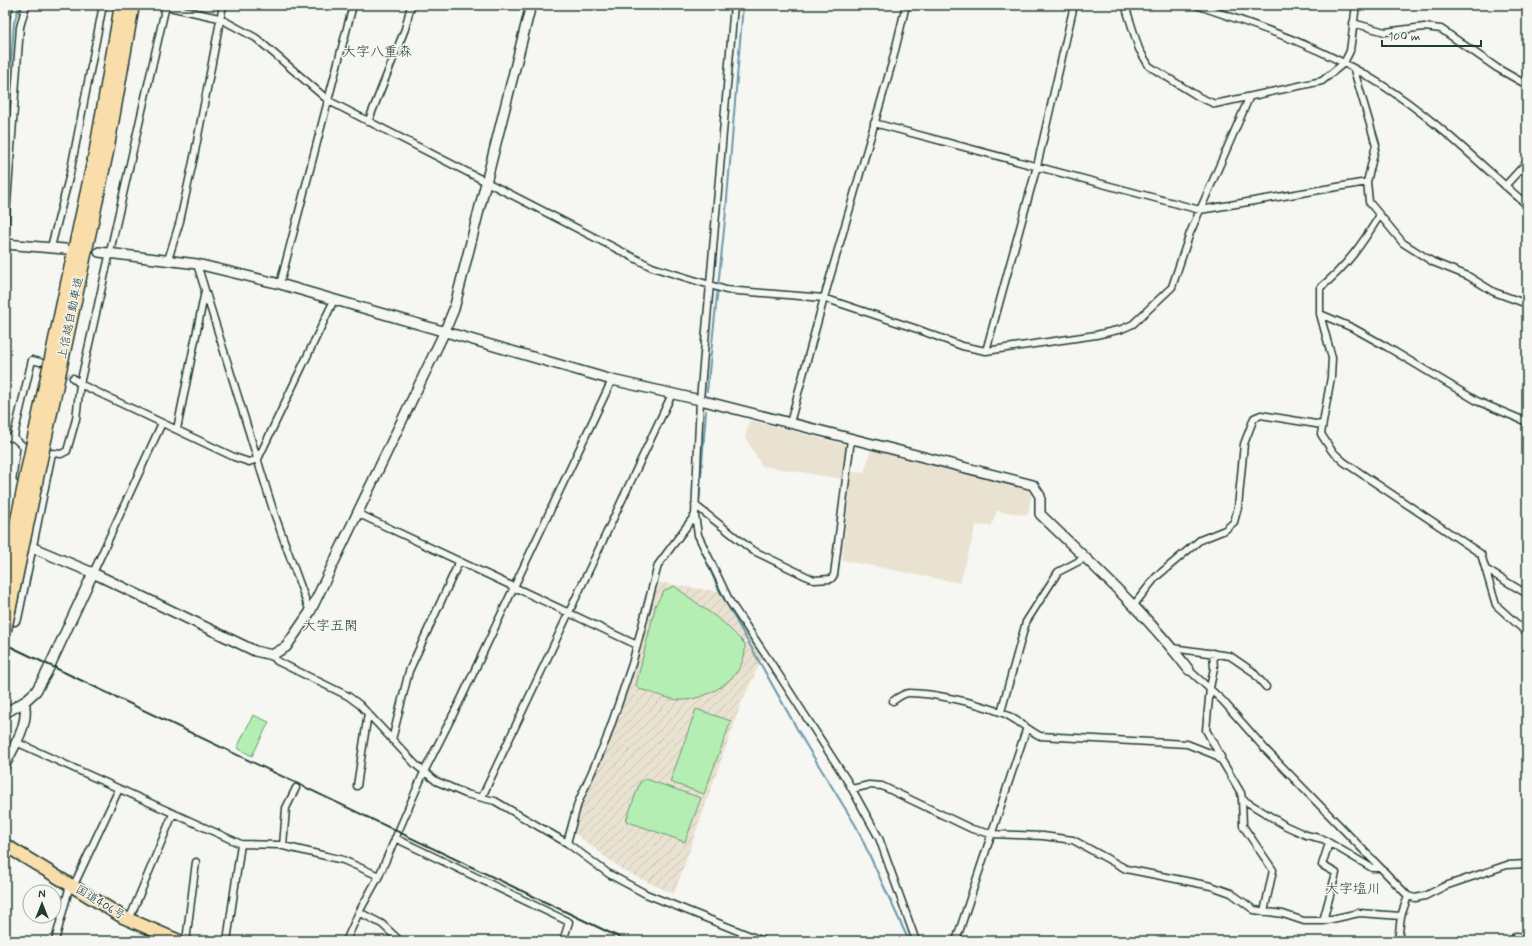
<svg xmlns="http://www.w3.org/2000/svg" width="1532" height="946" font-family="Mynerve,'Klee One',sans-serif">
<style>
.built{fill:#eae2d1}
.industrial{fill:url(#industrial-furrows)}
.park{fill:#b5eeb2;stroke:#6a9673}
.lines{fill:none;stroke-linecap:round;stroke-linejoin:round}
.stream{stroke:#6a98ac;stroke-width:2}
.street-tunnel{stroke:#cbd1cc;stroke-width:6;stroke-dasharray:6 3;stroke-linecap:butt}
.street-casing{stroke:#1f3d34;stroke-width:9}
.secondary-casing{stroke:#1f3d34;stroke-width:12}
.highway-casing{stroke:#1f3d34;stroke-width:15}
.street{stroke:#f6f6f2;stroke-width:6}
.secondary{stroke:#f6f6f2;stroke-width:9}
.highway{stroke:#f9deab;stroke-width:12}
.rail{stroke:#1f3d34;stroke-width:2}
.highway-bridge-casing{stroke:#1f3d34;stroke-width:15;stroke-linecap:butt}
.highway-bridge{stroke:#f9deab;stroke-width:12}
.labels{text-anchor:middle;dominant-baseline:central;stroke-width:3;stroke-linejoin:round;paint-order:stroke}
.street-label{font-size:12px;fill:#1f3d34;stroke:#f6f6f2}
.quarter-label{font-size:14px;fill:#1f3d34;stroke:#f6f6f2}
</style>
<defs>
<pattern id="industrial-furrows" width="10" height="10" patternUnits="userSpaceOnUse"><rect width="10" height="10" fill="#eae2d1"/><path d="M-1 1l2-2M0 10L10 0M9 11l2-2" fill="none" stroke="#c8c3b4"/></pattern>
</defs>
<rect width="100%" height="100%" fill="#f6f6f2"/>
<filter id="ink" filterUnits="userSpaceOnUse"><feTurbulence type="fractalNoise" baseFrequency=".025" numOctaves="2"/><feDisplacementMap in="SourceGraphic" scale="8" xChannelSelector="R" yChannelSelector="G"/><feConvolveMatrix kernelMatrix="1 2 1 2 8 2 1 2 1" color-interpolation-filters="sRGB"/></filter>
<g filter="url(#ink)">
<!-- built -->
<path class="built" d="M750,420L847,445L843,479L762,466L745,437Z
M871,450L916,460L1032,491L1028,515L997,511L991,526L976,525L960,583L842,560L851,472L864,473Z"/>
<!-- industrial -->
<path class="industrial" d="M656,582L721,592L764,654L741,704L674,894L624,871L573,832L587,783L612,732L629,681Z"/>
<!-- park -->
<path class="park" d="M674,586L724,623L745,644C748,675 712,698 684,700C670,701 652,692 639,689L636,685L656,604L664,591Z
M696,709L731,721L704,794L670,782Z
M253,715L269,722L252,756L237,748Z
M646,779L701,798L685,842L626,821L640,782Z"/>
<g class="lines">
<!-- stream -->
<path class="stream" d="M5,146L14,23L20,5
M707,391L726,211L743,5
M699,503L706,411
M702,551L719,590L805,743L856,826L909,941"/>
<!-- street-tunnel -->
<path class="street-tunnel" d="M58,371L73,378"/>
<defs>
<path id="street" d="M160,5L219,18L256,38L329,101L652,267L726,290L824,298L917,329L962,346L986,351L1096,335L1122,329L1133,324L1172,287L1190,233L1249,98
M734,5L700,400L695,515L698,535L730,602L779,675L848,782L879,838L916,941
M1125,5L1139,49L1149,66L1199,97L1215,104L1322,81L1344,63L1350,51L1356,5
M1196,5C1261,27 1325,48 1382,85C1433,117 1482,166 1527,205
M5,21L10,5
M1353,23L1385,32L1424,27L1441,29L1497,68L1527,85
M1354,70L1376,145L1367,182L1369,202L1403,243L1433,262L1468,276L1494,292L1527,304
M368,122L405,29L411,5
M874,123L1200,210L1367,182
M1505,186L1527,162
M1380,215C1362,244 1347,266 1320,288V314L1332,358L1331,377L1321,434L1332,451L1344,462L1481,554L1496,605L1527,633
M5,230L20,27L26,5
M51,247L70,174L103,5
M168,260L180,221L194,157L223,5
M197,264L274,513L310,612
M280,284L353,5
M1320,314L1353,328L1387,347L1477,401L1527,422
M986,351L1037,166L1074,5
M73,378L80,384L234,457L249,462L258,459L334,300
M790,423L824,298L892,63L906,5
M177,429L205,291
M5,437L14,438
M20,479L24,447L14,438L15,431L32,360L40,362
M695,505L752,550L814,580L831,579L834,575L851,439
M357,513L637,645
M1487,570L1527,594
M93,573L162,423
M1133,606L1156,577L1200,540L1225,530L1234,522L1238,507L1244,444L1254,418L1261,415L1322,425
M6,617L15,622L18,619L52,453L61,454L67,451L76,419L80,384L166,5
M1172,648L1230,656L1252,671L1266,687
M1213,653L1214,668L1210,688L1206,730L1221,757
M272,655L277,661L348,696L360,705L416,765L436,781L466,794L495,801L567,843L609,874L646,894L763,941
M1189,670L1223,701L1266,750L1408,896L1415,898L1425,896L1445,886L1507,865L1527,864
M893,701C897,698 904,693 909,693C934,693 977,703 1000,712C1015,717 1026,729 1040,736L1187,744L1215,755L1222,761L1241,793L1242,799L1286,826L1306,835L1323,839L1372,868H1380
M1001,712L1026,622L1058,572L1085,558
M392,740L409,671L459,562
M16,742L241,844L279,845L343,860L379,876
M357,786L368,713
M852,789L869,785L882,786L972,829L991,834L1043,836L1073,840L1126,869L1211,886L1231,893L1254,910L1283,914L1304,921H1323L1359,913L1401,916
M482,797L672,394
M1242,799L1243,826L1273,870L1264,912
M395,838L569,922L563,941
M567,843L578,803L606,740L618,705L632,664L658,565L695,515
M283,846L286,808L296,788
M73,887L119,789
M359,912L382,924L400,941
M129,920L173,814
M1323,921L1336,873L1322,865L1329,843
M55,941L70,885
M186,941L196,862
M227,941L241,844
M346,941L359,912L379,876L424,772L462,697L612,380
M956,941L1026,730
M1398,941L1401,916L1408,896
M1511,941L1516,936L1527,937"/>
<path id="secondary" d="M5,244L65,249
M99,252L197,264L280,284L612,380L700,400L1033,485L1040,496V514C1091,564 1146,613 1189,670
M5,536L93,573L255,651L272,655L286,647L310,612L444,333L454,309L531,5
M5,713L24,702L36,691L46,674L93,573
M5,765C14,746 30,723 24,702"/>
<path id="highway" d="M33,442L96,149L121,5
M44,445L107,152L133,5
M5,845L123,917L179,941"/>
</defs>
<!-- street casing -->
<use href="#street" class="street-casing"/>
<!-- secondary casing -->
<use href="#secondary" class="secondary-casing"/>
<!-- highway casing -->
<use href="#highway" class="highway-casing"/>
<!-- street -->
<use href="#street" class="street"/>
<!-- secondary -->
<use href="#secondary" class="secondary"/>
<!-- highway -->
<use href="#highway" class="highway"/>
<!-- rail -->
<path class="rail" d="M5,644L627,941"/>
<defs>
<path id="highway-bridge" d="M5,578L33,442
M5,630L44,445"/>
</defs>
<!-- highway-bridge casing -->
<use href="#highway-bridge" class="highway-bridge-casing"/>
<!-- highway-bridge -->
<use href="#highway-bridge" class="highway-bridge"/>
</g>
</g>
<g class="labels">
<!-- street labels -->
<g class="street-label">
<text transform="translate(71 318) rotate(-78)">上信越自動車道</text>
<text transform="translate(100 903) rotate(31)">国道406号</text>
</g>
<!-- quarter labels -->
<g class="quarter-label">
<text x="377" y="52">大字八重森</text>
<text x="330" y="626">大字五閑</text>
<text x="1353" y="889">大字塩川</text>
</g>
</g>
<!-- margin -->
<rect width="1532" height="946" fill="none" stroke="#f6f6f2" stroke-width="20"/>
<rect x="10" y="10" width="1512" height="926" fill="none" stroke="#1f3d34" stroke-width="1.5" filter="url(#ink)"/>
<!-- north arrow -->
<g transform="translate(42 904)"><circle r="19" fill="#f6f6f2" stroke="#a0aca6"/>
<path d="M0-3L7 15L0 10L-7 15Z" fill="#1f3d34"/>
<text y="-6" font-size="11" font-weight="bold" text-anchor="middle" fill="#1f3d34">N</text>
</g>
<!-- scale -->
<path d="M1382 40v6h99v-6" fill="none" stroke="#1f3d34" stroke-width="2"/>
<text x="1388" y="40" font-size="12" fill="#1f3d34" stroke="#f6f6f2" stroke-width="3" paint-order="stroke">100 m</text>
</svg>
